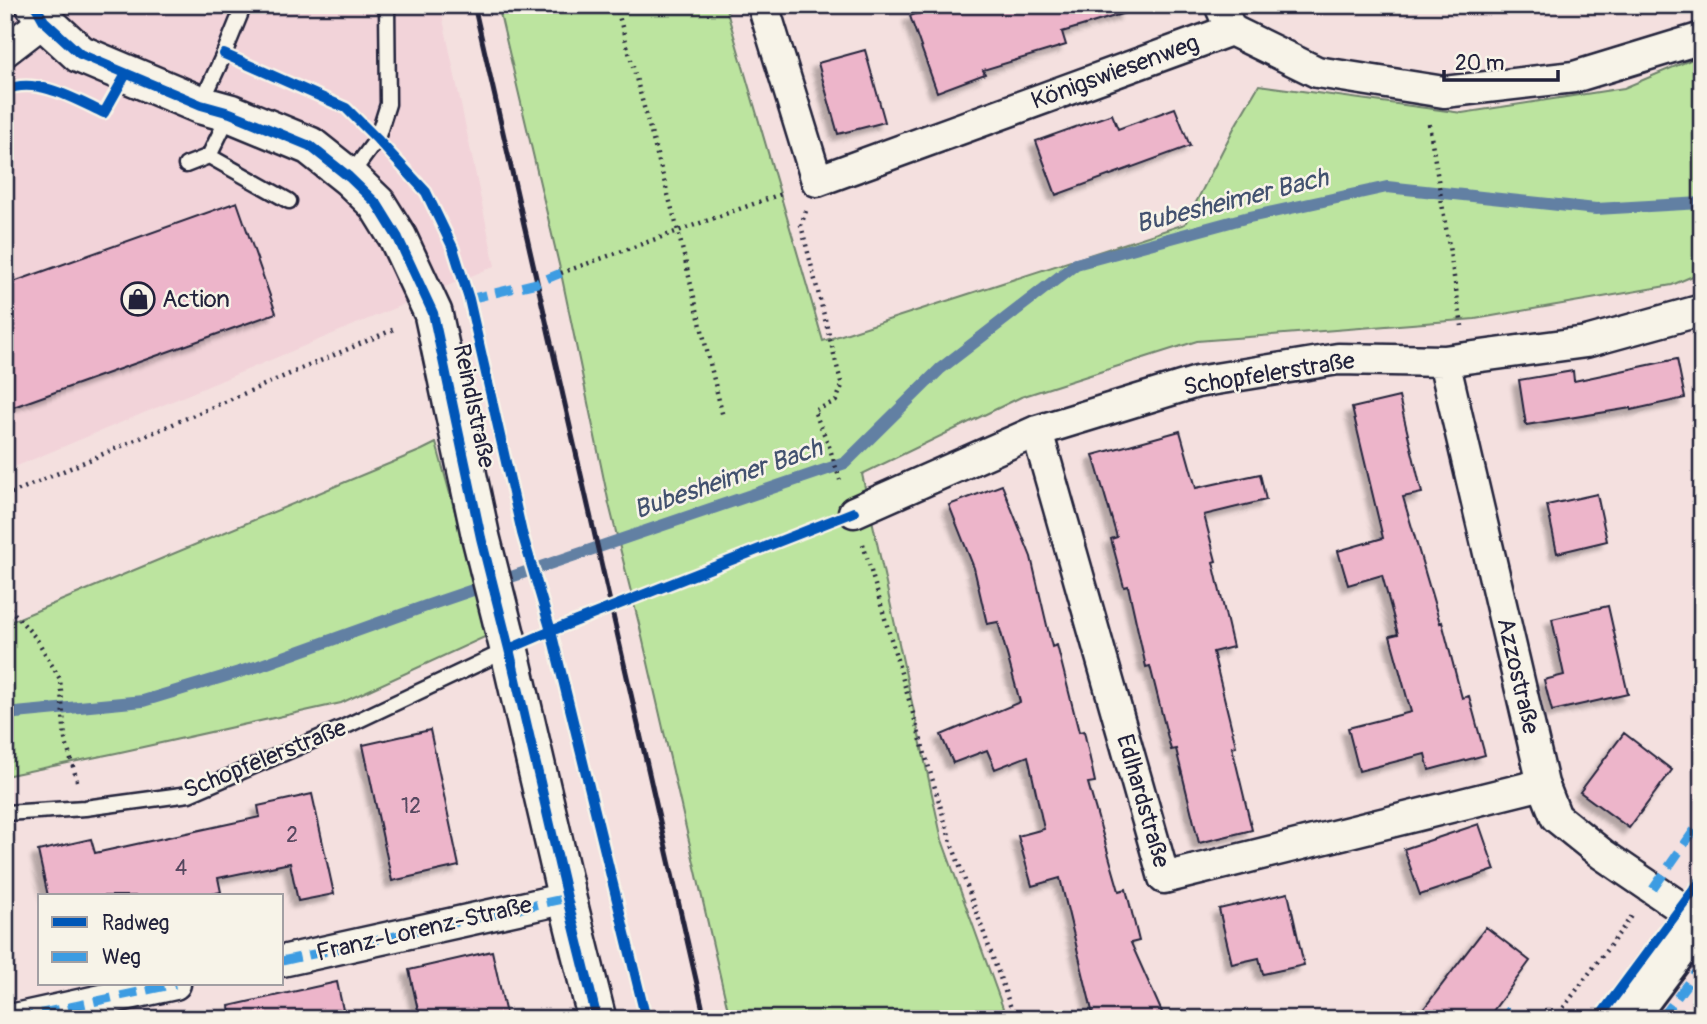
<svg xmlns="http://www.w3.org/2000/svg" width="1707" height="1024" font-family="Pangolin,sans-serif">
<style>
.built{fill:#f2d3d9}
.green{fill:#bce49f;stroke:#6f836d;stroke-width:2}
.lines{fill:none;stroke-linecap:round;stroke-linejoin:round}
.stream{stroke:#6280a3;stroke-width:12}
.building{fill:#edb5ca;stroke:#22223b;stroke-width:2;filter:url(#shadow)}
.service-casing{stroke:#22223b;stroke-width:19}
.minor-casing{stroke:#22223b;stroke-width:35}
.tertiary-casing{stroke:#22223b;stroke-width:42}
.secondary-casing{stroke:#22223b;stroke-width:44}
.path{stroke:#22223b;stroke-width:4.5;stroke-dasharray:2 5;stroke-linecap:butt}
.service{stroke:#f7f3e8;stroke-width:14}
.minor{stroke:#f7f3e8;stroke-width:30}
.tertiary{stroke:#f7f3e8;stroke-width:37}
.secondary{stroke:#f7f3e8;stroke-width:38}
.rail{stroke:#22223b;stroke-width:5}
.quiet{stroke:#3c9ce2;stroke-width:9;stroke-dasharray:18 9;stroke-linecap:butt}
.cycleway-casing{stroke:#f7f3e8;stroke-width:15}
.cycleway{stroke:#0057b8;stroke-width:10}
.labels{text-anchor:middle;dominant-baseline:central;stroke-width:5;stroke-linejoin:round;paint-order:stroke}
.number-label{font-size:21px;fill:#55475f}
.street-label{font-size:24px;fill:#22223b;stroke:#f7f3e8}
.poi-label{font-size:24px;fill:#22223b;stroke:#f7f3e8;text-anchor:start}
.water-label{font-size:26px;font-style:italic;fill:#42516f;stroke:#f7f3e8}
</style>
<defs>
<filter id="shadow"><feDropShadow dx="-6" dy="6" stdDeviation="2" flood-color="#0004"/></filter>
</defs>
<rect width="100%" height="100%" fill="#f4e0df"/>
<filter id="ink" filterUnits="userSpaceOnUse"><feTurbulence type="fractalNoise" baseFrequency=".0143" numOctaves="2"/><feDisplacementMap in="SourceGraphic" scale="14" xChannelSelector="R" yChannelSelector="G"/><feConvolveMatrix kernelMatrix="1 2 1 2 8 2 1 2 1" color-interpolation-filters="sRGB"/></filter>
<g filter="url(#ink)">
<!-- built -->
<path class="built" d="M5,5H440L495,266L5,471Z"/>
<!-- green -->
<path class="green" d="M498,5H725L823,341L1185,224L1235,126L1259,85L1462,113L1624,88L1702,55V272L1672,285L1475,319L1197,341L1021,397L862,474L942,840L1007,1019H730L640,628L609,504L561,273Z
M436,443L489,635L341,703L116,753L5,776V624L422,450Z"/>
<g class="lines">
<!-- stream -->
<path class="stream" d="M5,714L143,701L259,666L426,606L845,463L940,369L1076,264L1245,218L1387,187L1596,209L1702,203"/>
</g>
<!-- building -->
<path class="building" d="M941,5H1123L1125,13L1062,32L1066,45L983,70L985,74L937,92L910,16Z
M865,50L885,122L838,134L818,63Z
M1175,108L1190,146L1056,195L1036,141L1112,114L1118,129Z
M237,202L276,313L5,410V285Z
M1677,359L1685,398L1631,410V408L1526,425L1519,380L1573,371L1574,381Z
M1399,397L1422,493L1403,497L1440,623L1442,622L1462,698L1469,696L1485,755L1429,770L1425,754L1359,771L1348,728L1411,712L1390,636L1398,634L1382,575L1348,585L1338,551L1383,538L1352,408Z
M1180,431L1196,488L1260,474L1266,500L1204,515L1216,561L1213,562L1233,647L1213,652L1236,746L1232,747L1252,830L1199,843L1176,749L1171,750L1150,666L1146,667L1128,586L1124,587L1111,539L1117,537L1093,455Z
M1002,485L1031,557L1052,647L1057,645L1079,732L1084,731L1095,782L1088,783L1119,891L1126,889L1139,941L1131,943L1165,1019H1094L1060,878L1032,886L1018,836L1044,829L1028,756L995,769L987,750L953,763L941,735L1020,702L998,622L987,624L974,568L949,505Z
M1597,494L1607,541L1557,553L1547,505Z
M1608,606L1628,694L1552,711L1544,680L1564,675L1552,619Z
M430,730L459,866L392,881L363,745Z
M1624,733L1672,770L1629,828L1580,792Z
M312,794L334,894L298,901L290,863L218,878L221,892L201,896H48L38,851L91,839L95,853L260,817L258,806Z
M1479,824L1495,870L1420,895L1404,849Z
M1288,893L1304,965L1263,974L1259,958L1232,964L1219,909Z
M1486,927L1530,961L1487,1019H1416Z
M492,951L507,1019H420L409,970Z
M337,982L345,1019H231L229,1006Z"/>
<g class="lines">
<defs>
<path id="service" d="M201,104L224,54L244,5
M209,156L289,201
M186,165L209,156L230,113
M349,177L377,139L388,104L387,5
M5,813L85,808L189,794L340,729L507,650"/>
<path id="minor" d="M763,5L817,181L1231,30L1317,72L1444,92L1574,77L1702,38
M1220,5L1231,30
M5,51L44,21
M1444,361L1543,784L1556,817L1602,854L1702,922
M1037,431L1164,878L1543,784
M854,512L1037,431L1197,382L1338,359L1444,361L1586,342L1702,310
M282,961L567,898
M15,1019L175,984"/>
<path id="tertiary" d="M35,5L44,21L80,54L201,105L230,113L310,146L349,177L377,204L398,238L433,313L481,538L509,649L567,898L597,1019"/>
<path id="secondary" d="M1626,1019L1702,918"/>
</defs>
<!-- service casing -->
<use href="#service" class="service-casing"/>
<!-- minor casing -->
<use href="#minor" class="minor-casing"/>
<!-- tertiary casing -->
<use href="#tertiary" class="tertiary-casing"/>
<!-- secondary casing -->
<use href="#secondary" class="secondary-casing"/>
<!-- path -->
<path class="path" d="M616,5L678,231L723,417
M1429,124L1462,326
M806,211L801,225L842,386L836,401L814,411L828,443L840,480
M561,273L784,193
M5,496L397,328
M863,544L950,839L1015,1019
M5,603L36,638L60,679L65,739L78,784
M1555,1019L1632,916"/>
<!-- service -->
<use href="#service" class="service"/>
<!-- minor -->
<use href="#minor" class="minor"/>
<!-- tertiary -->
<use href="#tertiary" class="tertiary"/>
<!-- secondary -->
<use href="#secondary" class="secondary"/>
<!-- rail -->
<path class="rail" d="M474,5L705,1019"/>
<!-- quiet -->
<path class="quiet" d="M469,299L537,283L561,273
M1653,889L1702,819
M282,961L567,898
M1504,1010L1516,1019
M15,1019L175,984
M1661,1019L1702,964"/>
<defs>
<path id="cycleway" d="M35,5L44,21L80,54L201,105L230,113L310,146L349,177L377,204L398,238L433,313L481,538L509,649L567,898L597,1019
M224,54L346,108L377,139L426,192L453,248L469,299L522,533L551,631L646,1019
M5,90C37,76 76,100 104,113L126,74
M509,649L551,631L854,512
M1598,1019L1702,879"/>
</defs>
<!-- cycleway casing -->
<use href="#cycleway" class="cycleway-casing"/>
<!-- cycleway -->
<use href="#cycleway" class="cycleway"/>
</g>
</g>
<!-- icons -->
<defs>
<symbol id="shop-ring" viewBox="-11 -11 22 22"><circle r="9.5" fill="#f7f3e8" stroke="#22223b" stroke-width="1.5"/><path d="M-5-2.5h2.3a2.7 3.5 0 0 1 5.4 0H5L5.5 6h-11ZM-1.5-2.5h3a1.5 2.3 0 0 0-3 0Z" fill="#22223b"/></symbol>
</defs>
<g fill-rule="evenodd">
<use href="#shop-ring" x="119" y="280" width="38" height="38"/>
</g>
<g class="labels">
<!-- number labels -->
<g class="number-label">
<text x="411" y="806">12</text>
<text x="292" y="835">2</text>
<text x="181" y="868">4</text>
</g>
<!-- street labels -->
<g class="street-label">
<text transform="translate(1115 72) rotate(-20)">Königswiesenweg</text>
<text transform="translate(1269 374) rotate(-9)">Schopfelerstraße</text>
<text transform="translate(474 406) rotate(78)">Reindlstraße</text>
<text transform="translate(1518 676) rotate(77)">Azzostraße</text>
<text transform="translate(265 759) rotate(-22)">Schopfelerstraße</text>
<text transform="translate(1143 801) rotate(74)">Edlhardstraße</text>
<text transform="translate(424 929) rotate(-13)">Franz-Lorenz-Straße</text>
</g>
<!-- poi labels -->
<g class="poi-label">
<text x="162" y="299">Action</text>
</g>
<!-- water labels -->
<g class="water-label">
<text transform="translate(1232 201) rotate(-14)">Bubesheimer Bach</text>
<text transform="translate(728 479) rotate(-19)">Bubesheimer Bach</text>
</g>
</g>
<!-- margin -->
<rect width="1707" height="1024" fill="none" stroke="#f7f3e8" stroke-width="28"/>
<rect x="14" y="14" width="1679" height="996" fill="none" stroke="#22223b" stroke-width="2.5" filter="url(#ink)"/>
<!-- legend -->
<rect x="38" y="894" width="245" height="91" fill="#f7f3e8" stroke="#a29fa3" stroke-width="2"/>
<rect x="52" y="917" width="35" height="10" fill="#0057b8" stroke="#a29fa3" stroke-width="2"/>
<text x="102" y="930" font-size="21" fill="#22223b">Radweg</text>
<rect x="52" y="952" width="35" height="10" fill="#3c9ce2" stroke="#a29fa3" stroke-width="2"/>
<text x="102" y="964" font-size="21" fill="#22223b">Weg</text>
<!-- scale -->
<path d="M1444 70v10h114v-10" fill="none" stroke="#22223b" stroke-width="3.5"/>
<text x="1455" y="70" font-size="21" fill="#22223b" stroke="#f7f3e8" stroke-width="5" paint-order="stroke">20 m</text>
</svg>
